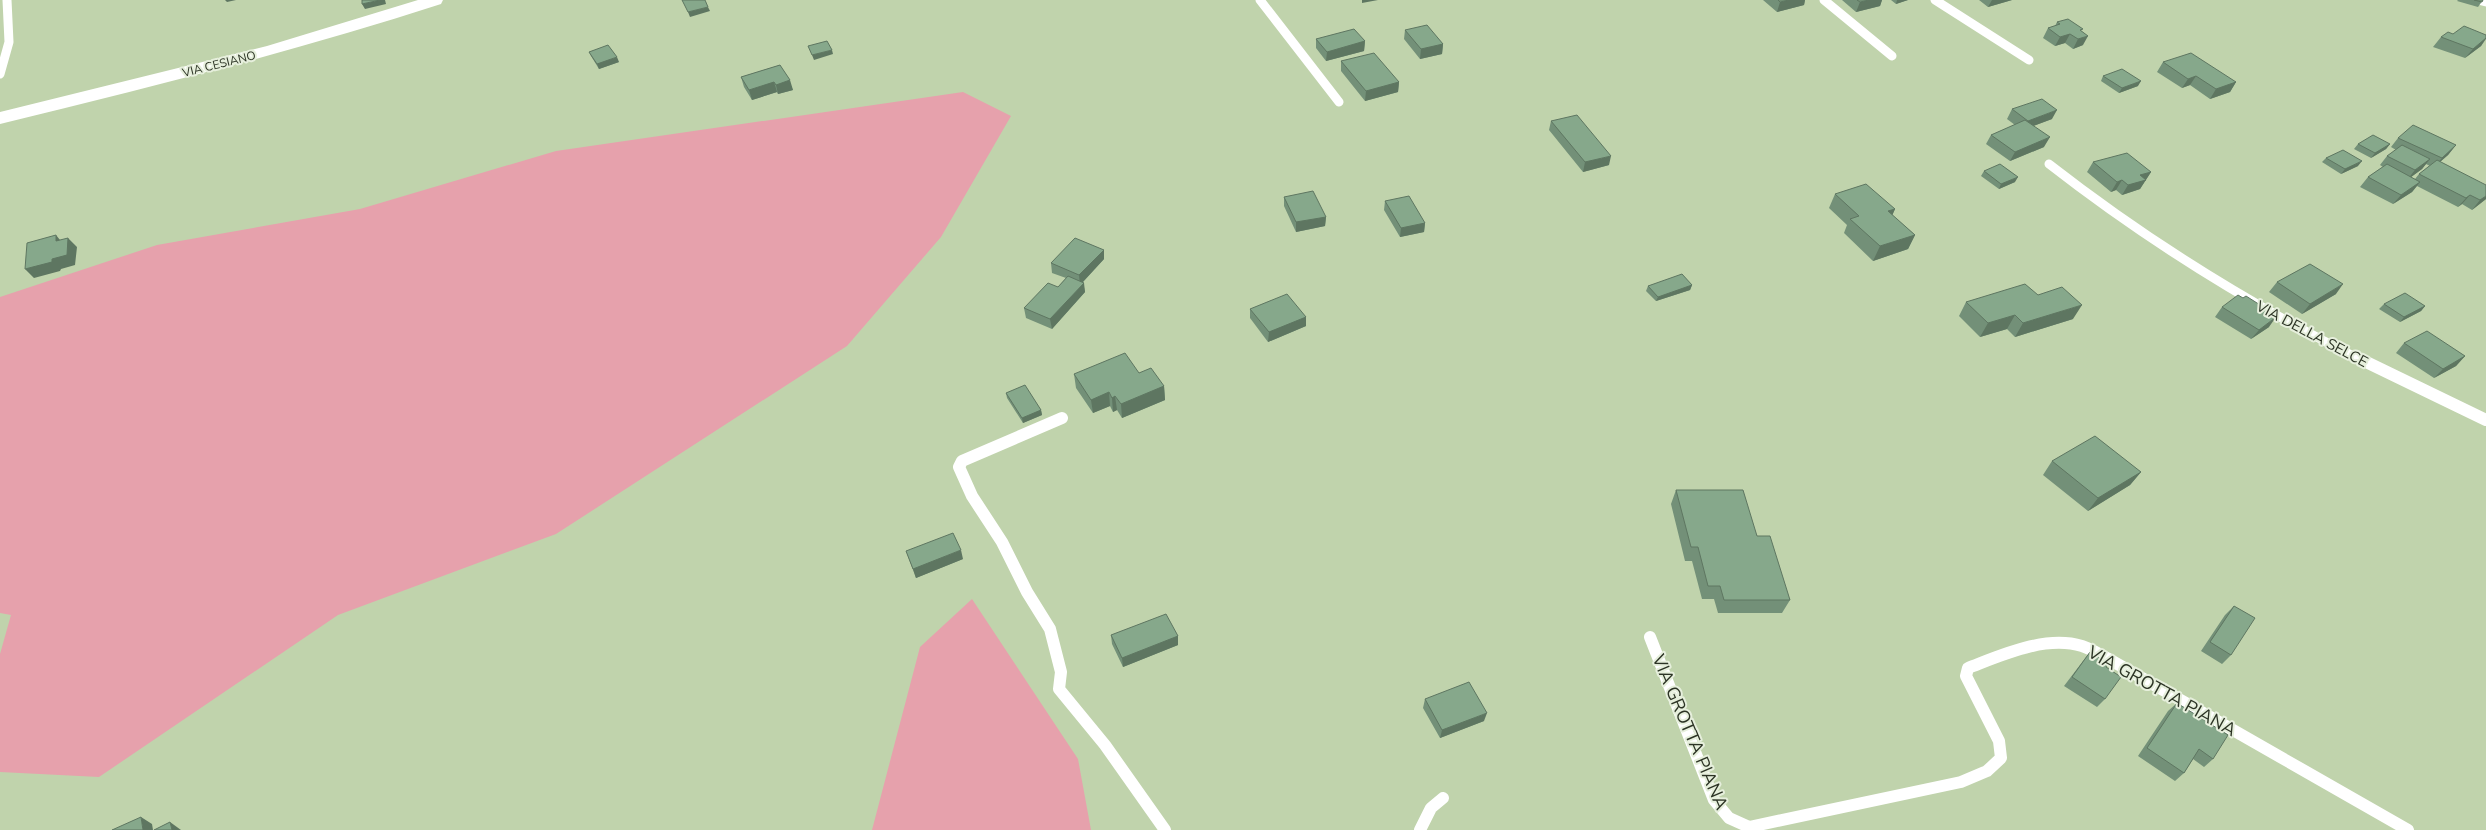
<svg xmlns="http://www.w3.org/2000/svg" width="2486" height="830" font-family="'Nunito Sans',sans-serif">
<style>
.green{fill:#e6a1ac}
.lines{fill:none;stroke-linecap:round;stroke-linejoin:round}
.lane-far1{stroke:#fff;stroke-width:9}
.lane{stroke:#fff;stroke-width:12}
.street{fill:#fff;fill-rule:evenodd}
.wall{fill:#739078;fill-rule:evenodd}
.shaded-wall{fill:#5e7661}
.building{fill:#86a88b;stroke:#5e7661}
.labels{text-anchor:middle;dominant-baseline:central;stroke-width:4;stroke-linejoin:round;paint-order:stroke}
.far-street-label{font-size:12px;fill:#2c3425;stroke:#e6efdc}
.street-label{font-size:15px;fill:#2c3425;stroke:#e6efdc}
.near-street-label{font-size:18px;fill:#2c3425;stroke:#e6efdc}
</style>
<rect width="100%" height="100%" fill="#c0d3ac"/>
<!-- green -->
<path class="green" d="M963,92L1011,116L941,237L847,346L556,534L338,615L99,777L0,772V654L11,615L0,613V297L157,245L360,209L556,151Z
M972,599L1078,759L1091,830H872L920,647Z"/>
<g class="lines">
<!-- lane-far1 -->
<path class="lane-far1" d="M1260,0L1339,102
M1824,0L1892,56
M1935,0L2029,60
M2478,0L2486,2
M0,74L9,42L7,0
M2049,164C2149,242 2249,304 2363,361"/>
<!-- lane -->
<path class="lane" d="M2360,359L2486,420
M1062,418L962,461L959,467L972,496L1002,542L1027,592L1050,629L1061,672L1059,689L1105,745L1165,830
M1650,637L1714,800L1729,818L1749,827L1961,782L1987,771L2001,758L1999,741L1966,676L1968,668C2002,655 2045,635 2082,646C2091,649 2099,654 2107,658L2408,830
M1420,830L1431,808L1443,798"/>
<!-- street -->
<path class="street" d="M418,0H443L441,4C296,51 148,88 0,124V112L267,46Z"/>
</g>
<!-- wall -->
<path class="wall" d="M1763,0H1805L1804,5L1777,12Z
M1842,0H1882L1880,6L1856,12Z
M1891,0H1908L1896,4Z
M1979,0H2012L1988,7Z
M2458,0H2483L2478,7L2457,1Z
M2057,22L2082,31L2083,45L2073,49L2065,43L2055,46L2043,38L2048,28L2055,26Z
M1405,30L1443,44L1442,54L1420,59L1404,39Z
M2453,34L2486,35V39L2481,46L2465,58L2433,47L2441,37Z
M1316,39L1365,41L1364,51L1326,61L1316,48Z
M589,52L619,62L599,69L591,56Z
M1341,61L1399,82L1398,92L1365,101L1341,71Z
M2163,62L2236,82L2230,92L2210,99L2190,85L2182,88L2157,72Z
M780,65L793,90L778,94L777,92L752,100L744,87L741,77Z
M2103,76L2138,86L2119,93L2101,81Z
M2012,109L2052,119L2033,126L2044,147L2010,161L1986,144L1991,135L2015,125L2007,119Z
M1551,121L1609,165L1583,172L1549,130Z
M2398,138L2456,145L2448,155L2440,162L2486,199L2472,210L2462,204L2458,207L2417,186L2412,192L2393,204L2360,187L2368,177L2383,167L2380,165L2387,156L2396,150L2391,147ZM2426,164L2430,166L2419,174L2415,179L2411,177L2422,169Z
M2358,144H2390L2386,149L2371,158L2354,149Z
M2326,158L2358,166L2341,174L2322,162Z
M2093,162L2151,172L2140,189L2122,195L2116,190L2111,192L2087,172Z
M1984,171L2015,182L1999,189L1981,176Z
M1835,194L1895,209L1892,215L1915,235L1908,249L1873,261L1844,233L1847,225L1829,208Z
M1284,197L1326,217L1325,226L1296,232L1284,206Z
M1385,201L1425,223L1424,232L1400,237L1384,210Z
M1104,259L1083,282L1085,292L1052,329L1026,318L1024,308L1058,287L1066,278L1052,273L1051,263Z
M2277,282L2336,294L2302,314L2269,292Z
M1692,285L1690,290L1656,301L1646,291L1648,286Z
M2038,295L2073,319L2015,337L2007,329L1980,337L1959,316L1966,302Z
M2384,304L2425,306L2421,311L2400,322L2379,309Z
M2222,307L2267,312L2269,327L2251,339L2215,317Z
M1250,309L1306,317V326L1268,342L1250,318Z
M2404,343L2465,356L2456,366L2434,378L2396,353Z
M1139,373L1164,386L1165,400L1122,418L1117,410L1113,412L1110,406L1093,413L1076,388L1074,374Z
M1006,393L1041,410L1042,415L1023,423L1007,398Z
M2052,461L2141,472L2130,485L2088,511L2043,475Z
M1676,490L1757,536L1790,600L1782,613H1718L1714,599H1702L1692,561H1685L1671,504Z
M906,551L963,559L916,578Z
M2234,606L2231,655L2222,664L2201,651L2225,615Z
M1111,635L1178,636V645L1123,667L1112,644Z
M2090,652L2106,667L2105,699L2097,707L2064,686L2083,661Z
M1425,699L1484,721L1440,738L1423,708Z
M2177,703L2213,759L2204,767L2193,759L2184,773L2175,781L2138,756L2168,711Z"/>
<!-- shaded-wall -->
<path class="shaded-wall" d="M225,0H236L227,2Z
M380,0H385L386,4L365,9L362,4Z
M1362,0H1378L1362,3Z
M1789,0H1805L1804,5L1777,12L1780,2Z
M1869,0H1882L1880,6L1856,12L1860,2Z
M1897,0H1908L1896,4Z
M1992,0H2012L1988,7Z
M708,7L710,11L690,17L688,12Z
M2070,34L2065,43L2055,46L2060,37Z
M2088,36L2083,45L2073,49L2078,39Z
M2486,38L2481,46L2465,58L2473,49Z
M1365,41L1364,51L1326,61L1327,52Z
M1443,44L1442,54L1420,59L1421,49Z
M832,50L833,54L814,60L812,55Z
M617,57L619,62L599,69L597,64Z
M2196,76L2190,85L2182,88L2188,79Z
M790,80L793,90L778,94L776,85Z
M2141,81L2138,86L2119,93L2122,88Z
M774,82L777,92L752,100L749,90Z
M1399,82L1398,92L1365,101L1366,91Z
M2236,82L2230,92L2210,99L2216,89Z
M2057,110L2052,119L2023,130L2028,121Z
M2050,137L2044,147L2010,161L2015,152Z
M2390,144L2386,149L2371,158L2375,153Z
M2456,145L2448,155L2434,167L2442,158Z
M1611,156L1609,165L1583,172L1585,162Z
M2430,159L2422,169L2407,180L2415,170Z
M2362,161L2358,166L2341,174L2345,169Z
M2151,172L2140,189L2122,195L2128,185L2140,175Z
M2018,177L2015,182L1999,189L2001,184Z
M2122,180L2116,190L2111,192L2117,182Z
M2420,182L2412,192L2393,204L2401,195Z
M2470,195L2462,204L2458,207L2466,198Z
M2486,196V199L2472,210L2480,200Z
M1895,209L1889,223L1888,211Z
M1326,217L1325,226L1296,232V222Z
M1425,223L1424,232L1400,237L1401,228Z
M56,235L64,245L56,241Z
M1915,235L1908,249L1873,261L1880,246Z
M68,238L77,247L75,265L61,269L60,271L34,278L25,269L52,259Z
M1104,250V259L1080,285L1079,275Z
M1084,283L1085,292L1052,329L1050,319Z
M2343,284L2336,294L2302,314L2310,304Z
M1692,285L1690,290L1656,301L1658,297Z
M2082,305L2073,319L2015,337L2023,323Z
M2425,306L2421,311L2400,322L2404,317Z
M2015,315L2007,329L1980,337L1988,323Z
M1306,317V326L1268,342L1269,332Z
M2276,317L2269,327L2251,339L2259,330Z
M2465,356L2456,366L2434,378L2443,369Z
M1164,386L1165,400L1122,418L1121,404Z
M1109,392L1110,406L1093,413L1091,400Z
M1115,396L1117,410L1113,412L1112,398Z
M1041,410L1042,415L1023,423L1022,418Z
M2141,472L2130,485L2088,511L2098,498Z
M961,550L963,559L916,578L913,569Z
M1178,636V645L1123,667L1122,658Z
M1487,713L1484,721L1440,738L1442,730Z
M141,817L152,824L153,830H143Z
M170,822L181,830H172Z"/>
<!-- building -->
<path class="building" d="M362,0H380L362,4Z
M682,0H705L708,7L688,12Z
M1778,0H1789L1780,2Z
M1857,0H1869L1860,2Z
M2474,0H2483L2482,2Z
M2068,19L2083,29L2080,30L2088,36L2078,39L2070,34L2060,37L2048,28L2060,24L2057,22Z
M1427,25L1443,44L1421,49L1405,30Z
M2464,26L2486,35V38L2473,49L2441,37L2448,32L2453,34Z
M1354,29L1365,41L1327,52L1316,39Z
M827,41L832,50L812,55L808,46Z
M608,45L617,57L597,64L589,52Z
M1374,53L1399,82L1366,91L1341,61Z
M2191,53L2236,82L2216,89L2196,76L2188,79L2163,62Z
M780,65L790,80L776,85L774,82L749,90L741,77Z
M2122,69L2141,81L2122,88L2103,76Z
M2042,99L2057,110L2028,121L2012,109Z
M1577,115L1611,156L1585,162L1551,121Z
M2025,120L2050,137L2015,152L1991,135Z
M2413,125L2456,145L2442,158L2398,138Z
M2373,135L2390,144L2375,153L2358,144Z
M2402,145L2430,159L2415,170L2387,156Z
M2343,150L2362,161L2345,169L2326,158Z
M2127,153L2151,172L2140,175L2146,180L2128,185L2122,180L2117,182L2093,162Z
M2437,160L2486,185V196L2480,200L2470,195L2466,198L2419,174Z
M2000,164L2018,177L2001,184L1984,171Z
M2387,164L2420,182L2401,195L2368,177Z
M1866,184L1895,209L1888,211L1915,235L1880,246L1850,219L1859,216L1835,194Z
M1313,191L1326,217L1296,222L1284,197Z
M1409,196L1425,223L1401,228L1385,201Z
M56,235V241L68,238L67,255L52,259V262L25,269L27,243Z
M1075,238L1104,250L1079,275L1051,263Z
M2310,264L2343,284L2310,304L2277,282Z
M1682,274L1692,285L1658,297L1648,286Z
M1068,276L1084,283L1050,319L1024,308L1048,283L1058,287Z
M2025,284L2038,295L2062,287L2082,305L2023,323L2015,315L1988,323L1966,302Z
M2405,293L2425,306L2404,317L2384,304Z
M1287,294L1306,317L1269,332L1250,309Z
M2238,295L2243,298L2246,296L2268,310L2266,311L2276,317L2259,330L2222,307Z
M2427,331L2465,356L2443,369L2404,343Z
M1125,353L1139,373L1151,368L1164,386L1121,404L1115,396L1112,398L1109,392L1091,400L1074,374Z
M1025,385L1041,410L1022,418L1006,393Z
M2095,436L2141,472L2098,498L2052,461Z
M1676,490H1743L1757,536H1770L1790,600H1724L1720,586H1708L1698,547H1691Z
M953,533L961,550L913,569L906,551Z
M2234,606L2255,618L2231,655L2210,642Z
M1166,614L1178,636L1122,658L1111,635Z
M2090,652L2108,663L2106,667L2121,677L2105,699L2072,677Z
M1469,682L1487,713L1442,730L1425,699Z
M2177,703L2228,735L2213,759L2199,749L2184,773L2147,748Z
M141,817L143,830H112Z
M170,822L172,830H154Z"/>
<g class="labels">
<!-- far-street labels -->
<g class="far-street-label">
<text transform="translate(219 64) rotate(-14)">VIA CESIANO</text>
</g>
<!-- street labels -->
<g class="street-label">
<text transform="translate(2312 334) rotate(28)">VIA DELLA SELCE</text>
</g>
<!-- near-street labels -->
<g class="near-street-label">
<text transform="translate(2162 691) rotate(29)">VIA GROTTA PIANA</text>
<text transform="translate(1690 732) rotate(67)">VIA GROTTA PIANA</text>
</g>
</g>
</svg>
